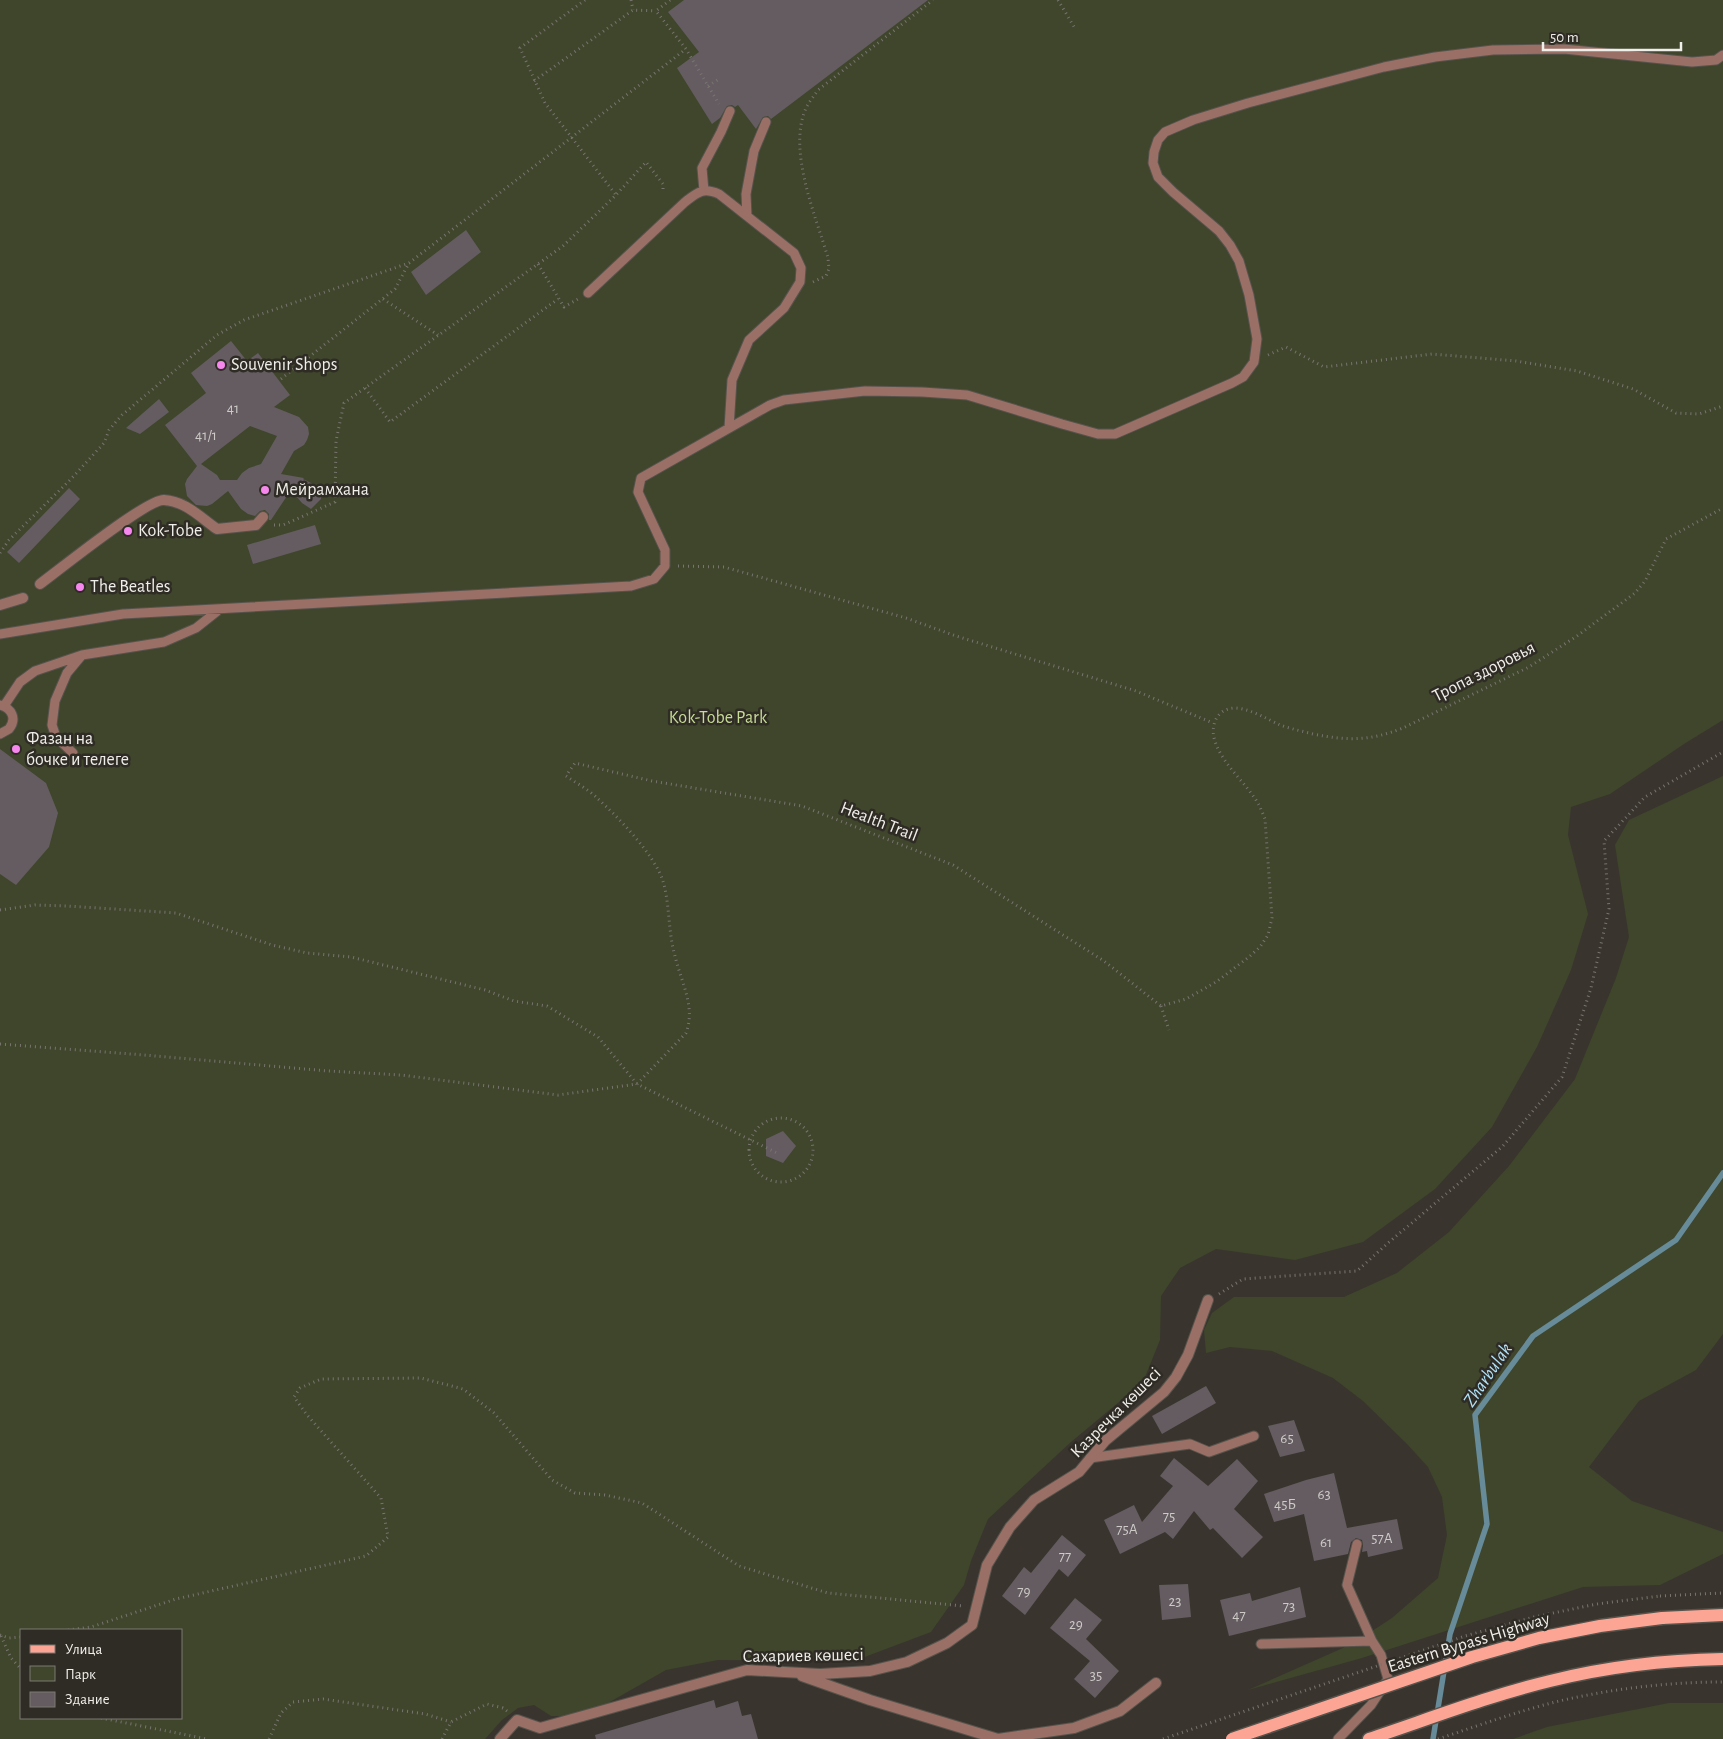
<svg xmlns="http://www.w3.org/2000/svg" width="1723" height="1739" font-family="'Alegreya Sans',sans-serif">
<style>
.green{fill:#3f462c;fill-rule:evenodd}
.lines{fill:none;stroke-linecap:round;stroke-linejoin:round}
.stream{stroke:#678b99;stroke-width:5.5}
.building{fill:#645c61;fill-rule:evenodd}
.service-casing{stroke:#56534c;stroke-width:11}
.pedestrian-casing{stroke:#56534c;stroke-width:12}
.minor-casing{stroke:#56534c;stroke-width:12}
.primary-casing{stroke:#56534c;stroke-width:15}
.path{stroke:#78756f;stroke-width:3;stroke-dasharray:1 4;stroke-linecap:butt}
.service{stroke:#9a6f66;stroke-width:9}
.pedestrian{stroke:#9a6f66;stroke-width:10}
.minor{stroke:#9a6f66;stroke-width:10}
.primary{stroke:#fda595;stroke-width:12}
.primary-bridge-casing{stroke:#56534c;stroke-width:15;stroke-linecap:butt}
.path-bridge{stroke:#78756f;stroke-width:3;stroke-dasharray:1 4;stroke-linecap:butt}
.primary-bridge{stroke:#fda595;stroke-width:12}
.poi-dot{fill:#f688ed;stroke:#2f2b25;stroke-width:2}
.labels{text-anchor:middle;dominant-baseline:central;stroke-width:5;stroke-linejoin:round;paint-order:stroke}
.number-label{font-size:15px;fill:#cdcac7}
.poi-label{font-size:18px;fill:#f0eee9;stroke:#2f2b25;text-anchor:start}
.street-label{font-size:18px;fill:#f0eee9;stroke:#2f2b25}
.park-label{font-size:18px;fill:#c6db94;stroke:#2f2b25}
.water-label{font-size:19px;font-style:italic;fill:#b1e2f7;stroke:#2f2b25}
</style>
<rect width="100%" height="100%" fill="#39352e"/>
<!-- green -->
<path class="green" d="M0,0H1723V720L1684,744L1610,794L1571,807L1568,835L1588,914L1571,970L1537,1047L1492,1127L1435,1189L1363,1242L1295,1260L1216,1249L1180,1268L1161,1296L1160,1340L1143,1382L1071,1442L988,1519L971,1561L964,1585L931,1632L854,1661L718,1660L666,1670L594,1711L573,1716H551L534,1705L518,1708L502,1720L485,1739H0ZM21,1630H181V1718H21Z
M1723,776V1334L1696,1370L1639,1401L1589,1467L1632,1501L1723,1532V1554L1660,1585L1583,1587L1362,1658L1248,1690L1352,1644L1392,1618L1438,1578L1447,1535L1442,1497L1428,1467L1407,1444L1363,1401L1333,1378L1272,1351L1230,1347L1206,1353L1204,1330L1212,1313L1234,1297H1344L1397,1273L1449,1232L1509,1166L1575,1079L1616,978L1629,937L1615,845L1629,820Z
M1669,1703H1723V1739H1513L1547,1727Z"/>
<g class="lines">
<!-- stream -->
<path class="stream" d="M1433,1739L1450,1634L1487,1524L1475,1415L1533,1336L1676,1240L1723,1173"/>
</g>
<!-- building -->
<path class="building" d="M684,0H928L771,119L768,116L763,117L756,129L738,105L735,107L732,105L727,106L720,118L712,124L677,68L699,52L668,12Z
M466,230L481,252L426,295L411,272Z
M231,341L247,361L258,353L290,395L274,407L299,417L308,427L309,434L307,440L304,445L294,451L281,474L304,478L303,479L319,487L321,490V499L311,509L302,503L291,490L271,520H269V514L265,510L260,511L255,516L248,514L241,509L228,491L212,504L207,506L196,505L187,496L185,484L187,479L197,466L165,425L206,393L191,373ZM250,426L277,436L261,464L249,468L242,473L237,480H220L217,475L201,464Z
M159,399L169,412L140,434L126,428Z
M69,488L80,499L19,563L7,552Z
M315,525L321,544L253,564L247,545Z
M0,749L46,783L58,813L49,847L16,885L0,874Z
M783,1131L796,1146L783,1163L766,1156V1139Z
M1206,1386L1216,1403L1162,1434L1152,1416Z
M1294,1420L1305,1451L1280,1457L1268,1426Z
M1174,1458L1208,1486L1237,1459L1258,1481L1234,1509L1263,1537L1242,1558L1213,1528L1210,1530L1194,1511L1173,1539L1165,1532L1120,1554L1104,1520L1134,1505L1142,1522L1173,1486L1160,1476Z
M1334,1473L1347,1528L1397,1519L1403,1549L1368,1557L1367,1551L1362,1552L1363,1545L1362,1540L1356,1538L1351,1542L1348,1554L1314,1561L1304,1514L1274,1522L1264,1494L1306,1480Z
M1062,1535L1086,1555L1068,1577L1059,1569L1025,1615L1002,1596L1024,1567L1031,1573Z
M1188,1584L1191,1617L1162,1620L1159,1585Z
M1300,1587L1306,1617L1229,1636L1220,1600L1250,1593L1252,1601Z
M1075,1598L1102,1620L1086,1639L1119,1671L1095,1698L1074,1679L1090,1661L1050,1628Z
M714,1700L716,1708L738,1701L742,1716L751,1714L758,1739H596L595,1735Z"/>
<g class="lines">
<defs>
<path id="service" d="M704,191L702,168L721,132L730,111
M747,216L746,194L754,151L766,122
M588,293L685,202C698,192 703,187 719,194L794,253L801,268L800,282L784,308L749,340L732,380L729,428
M0,634L123,614L631,586L654,579L665,566V550L638,492L641,478L770,405L784,400L865,391L922,392L967,395L1062,424L1098,434H1115L1232,383L1243,377L1254,362L1257,339L1249,295L1239,261L1230,245L1219,231L1173,192L1158,177L1153,163L1154,152L1158,140L1165,132L1193,120L1248,103L1384,67L1435,57L1493,50L1564,49L1692,62L1716,60L1723,55
M0,705C12,708 17,719 9,729L0,734
M4,706L20,682L35,671L82,655L164,642L196,628L220,609
M73,753L56,737L52,725L55,701L67,673L82,655
M1090,1458L1190,1444L1209,1452L1254,1436
M1357,1544L1347,1585L1372,1641
M1261,1644L1372,1641L1381,1655L1388,1679L1371,1705L1338,1739"/>
<path id="pedestrian" d="M40,584C59,570 147,499 164,500C185,501 200,517 217,529L256,525L263,517
M0,605L23,598"/>
<path id="minor" d="M802,1676L870,1700L998,1739L1074,1728L1120,1711L1156,1683
M500,1739L517,1720L540,1728L747,1670L820,1674L870,1671L907,1662L947,1643L972,1625L987,1565L1010,1527L1034,1500L1079,1472L1105,1441L1164,1392L1176,1377L1188,1355L1208,1300"/>
<path id="primary" d="M1662,1618L1723,1615
M1369,1739C1429,1719 1488,1696 1550,1681C1606,1667 1665,1660 1723,1659"/>
</defs>
<!-- service casing -->
<use href="#service" class="service-casing"/>
<!-- pedestrian casing -->
<use href="#pedestrian" class="pedestrian-casing"/>
<!-- minor casing -->
<use href="#minor" class="minor-casing"/>
<!-- primary casing -->
<use href="#primary" class="primary-casing"/>
<!-- path -->
<path class="path" d="M585,0L520,48L545,103L616,195
M631,0L633,10
M670,0L656,11L686,49L719,104
M1058,0L1076,30
M534,81L633,10L656,11
M708,86L719,79
M538,264L564,307L578,299
M813,282L826,276L829,269L828,258C816,216 786,148 807,106C810,101 814,96 818,90L933,0
M383,299L438,335
M1268,355L1286,347L1324,367L1432,354L1516,361L1577,371L1633,389L1676,413L1699,414L1723,406
M281,379L395,289L409,263
M365,388L390,422L558,299
M274,525H283L335,502L336,441L344,403L563,246L616,195L646,162L663,184V190
M0,553L9,540L71,479L104,443L109,430L122,415L217,335L244,320L409,263L686,49
M678,566L724,567L906,618L956,636L1136,691L1213,723
M0,910L35,905L67,906L176,913L272,945L307,953L351,957L485,990L514,1001L547,1006L598,1037L637,1084L777,1153
M1161,1006L1169,1030
M0,1044L144,1055L328,1071L401,1075L558,1095L637,1084
M637,1084L686,1033C696,1007 681,982 675,956C668,932 670,905 663,881C654,854 618,817 597,798C588,789 576,783 566,776L575,763L652,781L802,806L953,865L1104,961L1161,1006L1186,999L1216,982L1249,957L1260,947L1268,935L1272,918L1265,819C1263,814 1261,809 1259,805C1246,782 1221,764 1214,738C1211,724 1217,709 1234,708C1249,708 1267,719 1280,725C1291,729 1302,731 1313,734C1348,741 1370,741 1403,728L1529,667L1577,636L1635,593L1645,581L1666,539L1723,508
M749 1150a32 32 0 1 1 64 0a32 32 0 1 1-64 0Z
M1219,1294L1243,1279L1357,1271L1388,1243L1503,1146L1562,1077L1591,988L1609,909L1604,841L1645,797L1723,752
M1660,1596L1723,1593
M68,1630L91,1627L176,1599L366,1556L388,1537L381,1498L307,1415L294,1397L300,1388L321,1379L421,1378L463,1389L494,1413L552,1480L575,1493L605,1495L642,1503L739,1566L828,1593L963,1606
M0,1635L9,1638L21,1637
M1,1636L11,1658L21,1669
M101,1718L207,1739
M269,1739L281,1713L293,1702L323,1699L425,1714L451,1722
M442,1739L451,1722L487,1704L503,1708L507,1711
M1438,1739C1477,1726 1516,1712 1555,1702C1610,1689 1667,1682 1723,1682"/>
<!-- service -->
<use href="#service" class="service"/>
<!-- pedestrian -->
<use href="#pedestrian" class="pedestrian"/>
<!-- minor -->
<use href="#minor" class="minor"/>
<!-- primary -->
<use href="#primary" class="primary"/>
<defs>
<path id="primary-bridge" d="M1232,1739L1472,1657L1539,1638L1600,1626L1662,1618"/>
</defs>
<!-- primary-bridge casing -->
<use href="#primary-bridge" class="primary-bridge-casing"/>
<!-- path-bridge -->
<path class="path-bridge" d="M1163,1739L1465,1636L1534,1617L1597,1604L1660,1596"/>
<!-- primary-bridge -->
<use href="#primary-bridge" class="primary-bridge"/>
</g>
<!-- markers -->
<g class="poi-dot">
<circle cx="221" cy="365" r="5"/>
<circle cx="265" cy="490" r="5"/>
<circle cx="128" cy="531" r="5"/>
<circle cx="80" cy="587" r="5"/>
<circle cx="16" cy="749" r="5"/>
</g>
<g class="labels">
<!-- number labels -->
<g class="number-label">
<text x="233" y="408">41</text>
<text x="206" y="435">41/1</text>
<text x="1287" y="1438">65</text>
<text x="1324" y="1494">63</text>
<text x="1285" y="1504">45Б</text>
<text x="1169" y="1516">75</text>
<text x="1127" y="1529">75А</text>
<text x="1382" y="1538">57А</text>
<text x="1326" y="1542">61</text>
<text x="1065" y="1556">77</text>
<text x="1024" y="1591">79</text>
<text x="1175" y="1601">23</text>
<text x="1289" y="1606">73</text>
<text x="1239" y="1615">47</text>
<text x="1076" y="1624">29</text>
<text x="1096" y="1675">35</text>
</g>
<!-- poi labels -->
<g class="poi-label">
<text x="231" y="365">Souvenir Shops</text>
<text x="275" y="490">Мейрамхана</text>
<text x="138" y="531">Kok-Tobe</text>
<text x="90" y="587">The Beatles</text>
<text x="26" y="739">Фазан на<tspan x="26" dy="21">бочке и телеге</tspan></text>
</g>
<!-- street labels -->
<g class="street-label">
<text transform="translate(1484 672) rotate(-27)">Тропа здоровья</text>
<text transform="translate(879 822) rotate(21)">Health Trail</text>
<text transform="translate(1116 1413) rotate(-45)">Казречка көшесі</text>
<text transform="translate(1469 1643) rotate(-17)">Eastern Bypass Highway</text>
<text transform="translate(803 1656) rotate(-1)">Сахариев көшесі</text>
</g>
<!-- park labels -->
<g class="park-label">
<text x="718" y="718">Kok-Tobe Park</text>
</g>
<!-- water labels -->
<g class="water-label">
<text transform="translate(1488 1375) rotate(-56)">Zharbulak</text>
</g>
</g>
<!-- legend -->
<rect x="20" y="1629" width="162" height="90" fill="#2f2b25" stroke="#7c7973"/>
<rect x="30" y="1645" width="25" height="8" fill="#fda595" stroke="#7c7973"/>
<text x="65" y="1654" font-size="15" fill="#f0eee9">Улица</text>
<rect x="30" y="1666" width="25" height="15" fill="#3f462c" stroke="#7c7973"/>
<text x="65" y="1679" font-size="15" fill="#f0eee9">Парк</text>
<rect x="30" y="1692" width="25" height="15" fill="#645c61" stroke="#7c7973"/>
<text x="65" y="1704" font-size="15" fill="#f0eee9">Здание</text>
<!-- scale -->
<path d="M1543 42v8h138v-8" fill="none" stroke="#f0eee9" stroke-width="2.5"/>
<text x="1550" y="42" font-size="15" fill="#f0eee9" stroke="#2f2b25" stroke-width="4" paint-order="stroke">50 m</text>
</svg>
